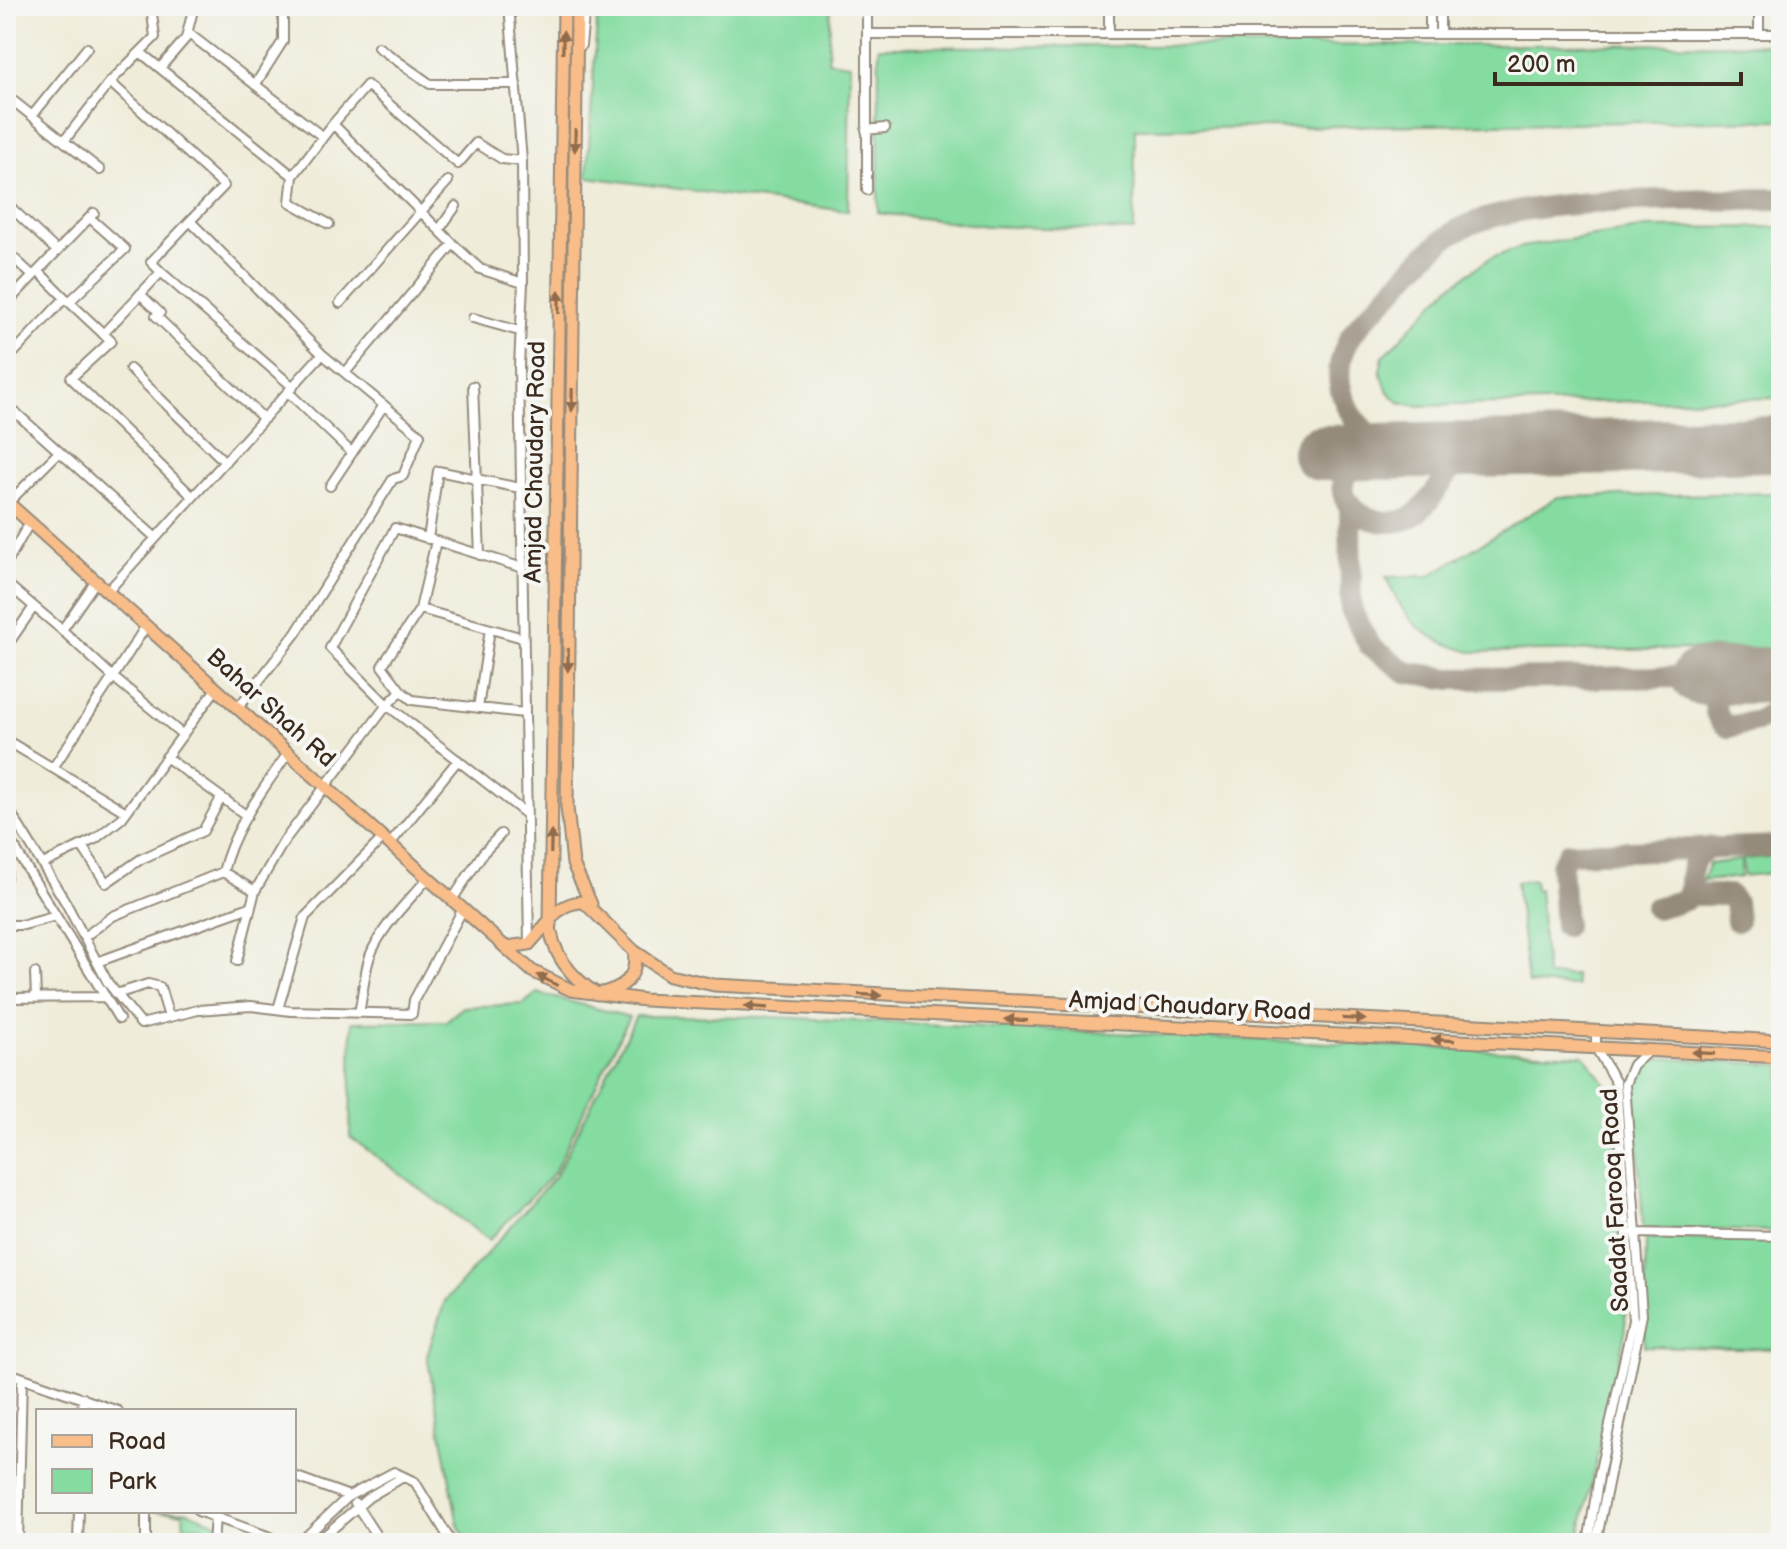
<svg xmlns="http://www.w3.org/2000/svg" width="1787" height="1549" font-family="'Balsamiq Sans',sans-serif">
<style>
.green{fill:#84dca1;stroke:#608360;stroke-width:2}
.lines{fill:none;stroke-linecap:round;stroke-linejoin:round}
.taxiway{stroke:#958b7c;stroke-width:22}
.runway{stroke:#958b7c;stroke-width:56}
.minor-casing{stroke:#958b7c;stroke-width:12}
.major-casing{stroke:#958b7c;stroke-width:15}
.minor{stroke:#fff;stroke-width:8}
.major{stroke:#f8bd89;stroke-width:11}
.oneway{fill:#906c4e}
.labels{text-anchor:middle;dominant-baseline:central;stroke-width:8;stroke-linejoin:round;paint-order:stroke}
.street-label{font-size:24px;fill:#3b2a1e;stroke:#f6f6f2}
</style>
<rect width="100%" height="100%" fill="#f6f6f2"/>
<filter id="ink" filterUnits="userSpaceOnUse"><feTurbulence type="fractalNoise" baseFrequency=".0125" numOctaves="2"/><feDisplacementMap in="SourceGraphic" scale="16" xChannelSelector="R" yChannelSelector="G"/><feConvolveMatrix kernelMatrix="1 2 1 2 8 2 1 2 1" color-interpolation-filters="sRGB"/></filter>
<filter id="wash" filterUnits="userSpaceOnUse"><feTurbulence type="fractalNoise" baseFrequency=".006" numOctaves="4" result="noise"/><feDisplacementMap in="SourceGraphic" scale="32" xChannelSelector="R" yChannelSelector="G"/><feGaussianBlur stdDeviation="1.8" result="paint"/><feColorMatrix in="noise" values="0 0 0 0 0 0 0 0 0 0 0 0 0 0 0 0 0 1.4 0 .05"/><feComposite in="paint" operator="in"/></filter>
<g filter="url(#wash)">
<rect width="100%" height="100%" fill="#efecd9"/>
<!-- green -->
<path class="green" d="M598,6H831L828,61L850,64L848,211L587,177Z
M1781,44V120L1135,129L1134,231L988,226L878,213L879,47Z
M1781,227V398L1416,406L1399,402L1388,392L1380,371L1383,357L1448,288L1489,259L1521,247L1647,228Z
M1781,493V648L1471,652C1423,639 1405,622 1386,577L1429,576L1558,497Z
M1781,856V872L1744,876L1743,859Z
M1741,860V877L1702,881L1709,864Z
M1534,880L1535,890L1539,889L1546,976L1575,975L1576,986L1528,984L1516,882Z
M537,993L629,1017L554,1173L489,1240L350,1137L352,1022L446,1021L463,1007L523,1004Z
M636,1016L773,1017L1584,1055L1611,1091L1626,1329L1578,1543H469L458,1525L427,1355L445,1301L556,1175Z
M1661,1058L1781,1065V1231L1643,1229L1634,1079L1643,1064Z
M1646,1238L1781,1241V1349L1644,1346Z
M154,1511H186L270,1543H203L202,1525L184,1527L183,1513Z"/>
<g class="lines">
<!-- taxiway -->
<path class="taxiway" d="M1388,451C1353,425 1325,389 1347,344C1356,324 1375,309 1390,293C1411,270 1430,247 1456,231C1522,193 1701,201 1781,199
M1388,451C1374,456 1353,461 1346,475C1328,509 1384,533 1411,517C1429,507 1444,477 1458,461L1465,453L1477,450
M1350,504L1351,610L1370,646L1406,672L1451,679L1699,677
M1781,670L1725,676C1713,693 1709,714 1728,727L1758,721L1781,707
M1712,847C1693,857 1690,865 1690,886L1697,895H1729L1735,902L1737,921
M1655,908L1685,900L1690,886
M1565,926L1561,866L1568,853L1781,846"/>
<!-- runway -->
<path class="runway" d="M1320,453L1781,444
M1699,677L1781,675"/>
</g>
</g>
<g filter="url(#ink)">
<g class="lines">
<defs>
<path id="minor" d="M509,6L522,161L523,283L519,366L529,943
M1109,6V34
M1430,6V34
M1440,6V33
M1759,6V34
M188,33L323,137
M867,34H1781
M6,41L8,38
M581,45L585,6
M378,47L430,84H516
M140,52L293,176L333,124
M160,68L186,38L194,6
M110,82L224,186L190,221
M255,85L283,41V6
M7,96L100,170
M32,116L87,48
M866,130L885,128
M64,141L110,82L155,37L151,6
M293,176L290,202L329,224
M867,190V6
M6,203L57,251
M439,230L456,206
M453,244L333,124L367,85L458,164L476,143L502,159L522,161
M6,251L33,276
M161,272L151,262L190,221L322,354
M140,294L160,313L156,316L264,419
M65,298L111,341L71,378L193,497
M69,302L125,249L90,218
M340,303L448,181
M6,304L94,213
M473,318L519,331
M103,334L161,272L293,387
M6,361L65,298L38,271
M130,369L225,462
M345,373L453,244L480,269L523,283
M473,386L480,555
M288,392L352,453
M6,404L156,538
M330,486L384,405
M8,503L59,452
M428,539L438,471L520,488
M436,541L420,609L382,666L401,691L387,705L330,648L395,528L523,568
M6,564L30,522
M96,581L62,630L113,677L146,626
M6,583L62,630
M108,591L322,354L420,435L403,476L393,479L296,633L238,708
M420,609L523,638
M6,647L33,608
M401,691L412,700L524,713
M478,708L490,629
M6,740L126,812
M166,757L247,816
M53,768L113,677L183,735
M6,805L66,903L108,983L141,1024L198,1010L251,1006L291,1011L412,1014L414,1000L463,909
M6,834L119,1019
M390,844L458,760
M82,846L106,883L141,859L203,831L221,798
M43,864L95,839L122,818L216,689
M223,872C233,828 263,790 288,753
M6,878L8,859L16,849
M452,900L483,853L501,834
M6,925H24L56,916
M84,937L113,916L223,872L255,891
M237,961L255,891L284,841L387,705L525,813
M97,962L250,907
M35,973L36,997
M116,994L148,984L160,987L169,1017
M6,998L106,997
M278,1009L305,917L383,838
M359,1013C363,995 364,973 370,956C382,925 408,902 428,878
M1634,1233L1781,1236
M6,1372L118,1411
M82,1411L83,1398
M294,1476L349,1496
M6,1501H19
M355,1503L381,1543
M198,1511L287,1543
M18,1543L22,1378
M78,1543L79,1511
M146,1543V1511
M213,1543L215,1517
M299,1543L349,1496L394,1472L415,1482L452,1543
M316,1543L369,1497L403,1477
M1588,1543L1600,1470L1633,1320L1616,1083L1596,1048V1032
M1596,1543L1642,1315L1625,1084L1633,1065L1648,1051"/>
<path id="major" d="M577,6L567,807L573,864L591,904
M6,501L532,971L571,990L644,1000L1781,1057
M584,902L634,951C639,978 622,990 597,994C571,978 550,952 550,920C559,908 569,902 584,902Z
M506,947L529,944L550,920L564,6
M634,951L670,975L714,985L1781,1041"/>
</defs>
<!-- minor casing -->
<use href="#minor" class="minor-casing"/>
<!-- major casing -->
<use href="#major" class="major-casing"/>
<!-- minor -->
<use href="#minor" class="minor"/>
<!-- major -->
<use href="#major" class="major"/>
</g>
<!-- one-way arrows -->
<defs><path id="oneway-solid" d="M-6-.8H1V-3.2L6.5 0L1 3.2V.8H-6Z" transform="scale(2)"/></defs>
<g class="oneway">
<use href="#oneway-solid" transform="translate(563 42) rotate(-89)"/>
<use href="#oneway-solid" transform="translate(575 140) rotate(91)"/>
<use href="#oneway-solid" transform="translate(559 302) rotate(-89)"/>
<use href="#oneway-solid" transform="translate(572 400) rotate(91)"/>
<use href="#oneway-solid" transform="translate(568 660) rotate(91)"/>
<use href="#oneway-solid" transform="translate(551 842) rotate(-89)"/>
<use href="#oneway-solid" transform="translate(547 980) rotate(-152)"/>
<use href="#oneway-solid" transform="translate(870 995) rotate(3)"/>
<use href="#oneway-solid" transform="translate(756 1007) rotate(-176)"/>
<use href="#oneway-solid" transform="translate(1354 1019) rotate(3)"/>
<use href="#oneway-solid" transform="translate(1016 1020) rotate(-177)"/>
<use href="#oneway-solid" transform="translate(1443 1040) rotate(-177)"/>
<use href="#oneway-solid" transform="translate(1703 1053) rotate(-177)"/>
</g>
</g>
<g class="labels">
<!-- street labels -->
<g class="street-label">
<text transform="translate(535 462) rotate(-89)">Amjad Chaudary Road</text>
<text transform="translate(271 708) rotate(42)">Bahar Shah Rd</text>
<text transform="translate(1190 1006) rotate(3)">Amjad Chaudary Road</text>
<text transform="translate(1615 1200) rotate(-93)">Saadat Farooq Road</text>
</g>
</g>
<!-- margin -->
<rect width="1787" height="1549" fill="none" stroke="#f6f6f2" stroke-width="32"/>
<!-- legend -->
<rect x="36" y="1409" width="260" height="104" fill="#f6f6f2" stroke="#aba49d" stroke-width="2"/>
<rect x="52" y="1435" width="40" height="12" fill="#f8bd89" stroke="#aba49d" stroke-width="2"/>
<text x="108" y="1449" font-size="24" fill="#3b2a1e">Road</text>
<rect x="52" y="1469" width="40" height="24" fill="#84dca1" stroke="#aba49d" stroke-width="2"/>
<text x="108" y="1489" font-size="24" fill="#3b2a1e">Park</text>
<!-- scale -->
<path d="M1495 72v12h246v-12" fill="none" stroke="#3b2a1e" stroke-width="4"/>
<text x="1507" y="72" font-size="24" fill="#3b2a1e" stroke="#f6f6f2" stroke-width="6" paint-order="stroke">200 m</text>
</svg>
